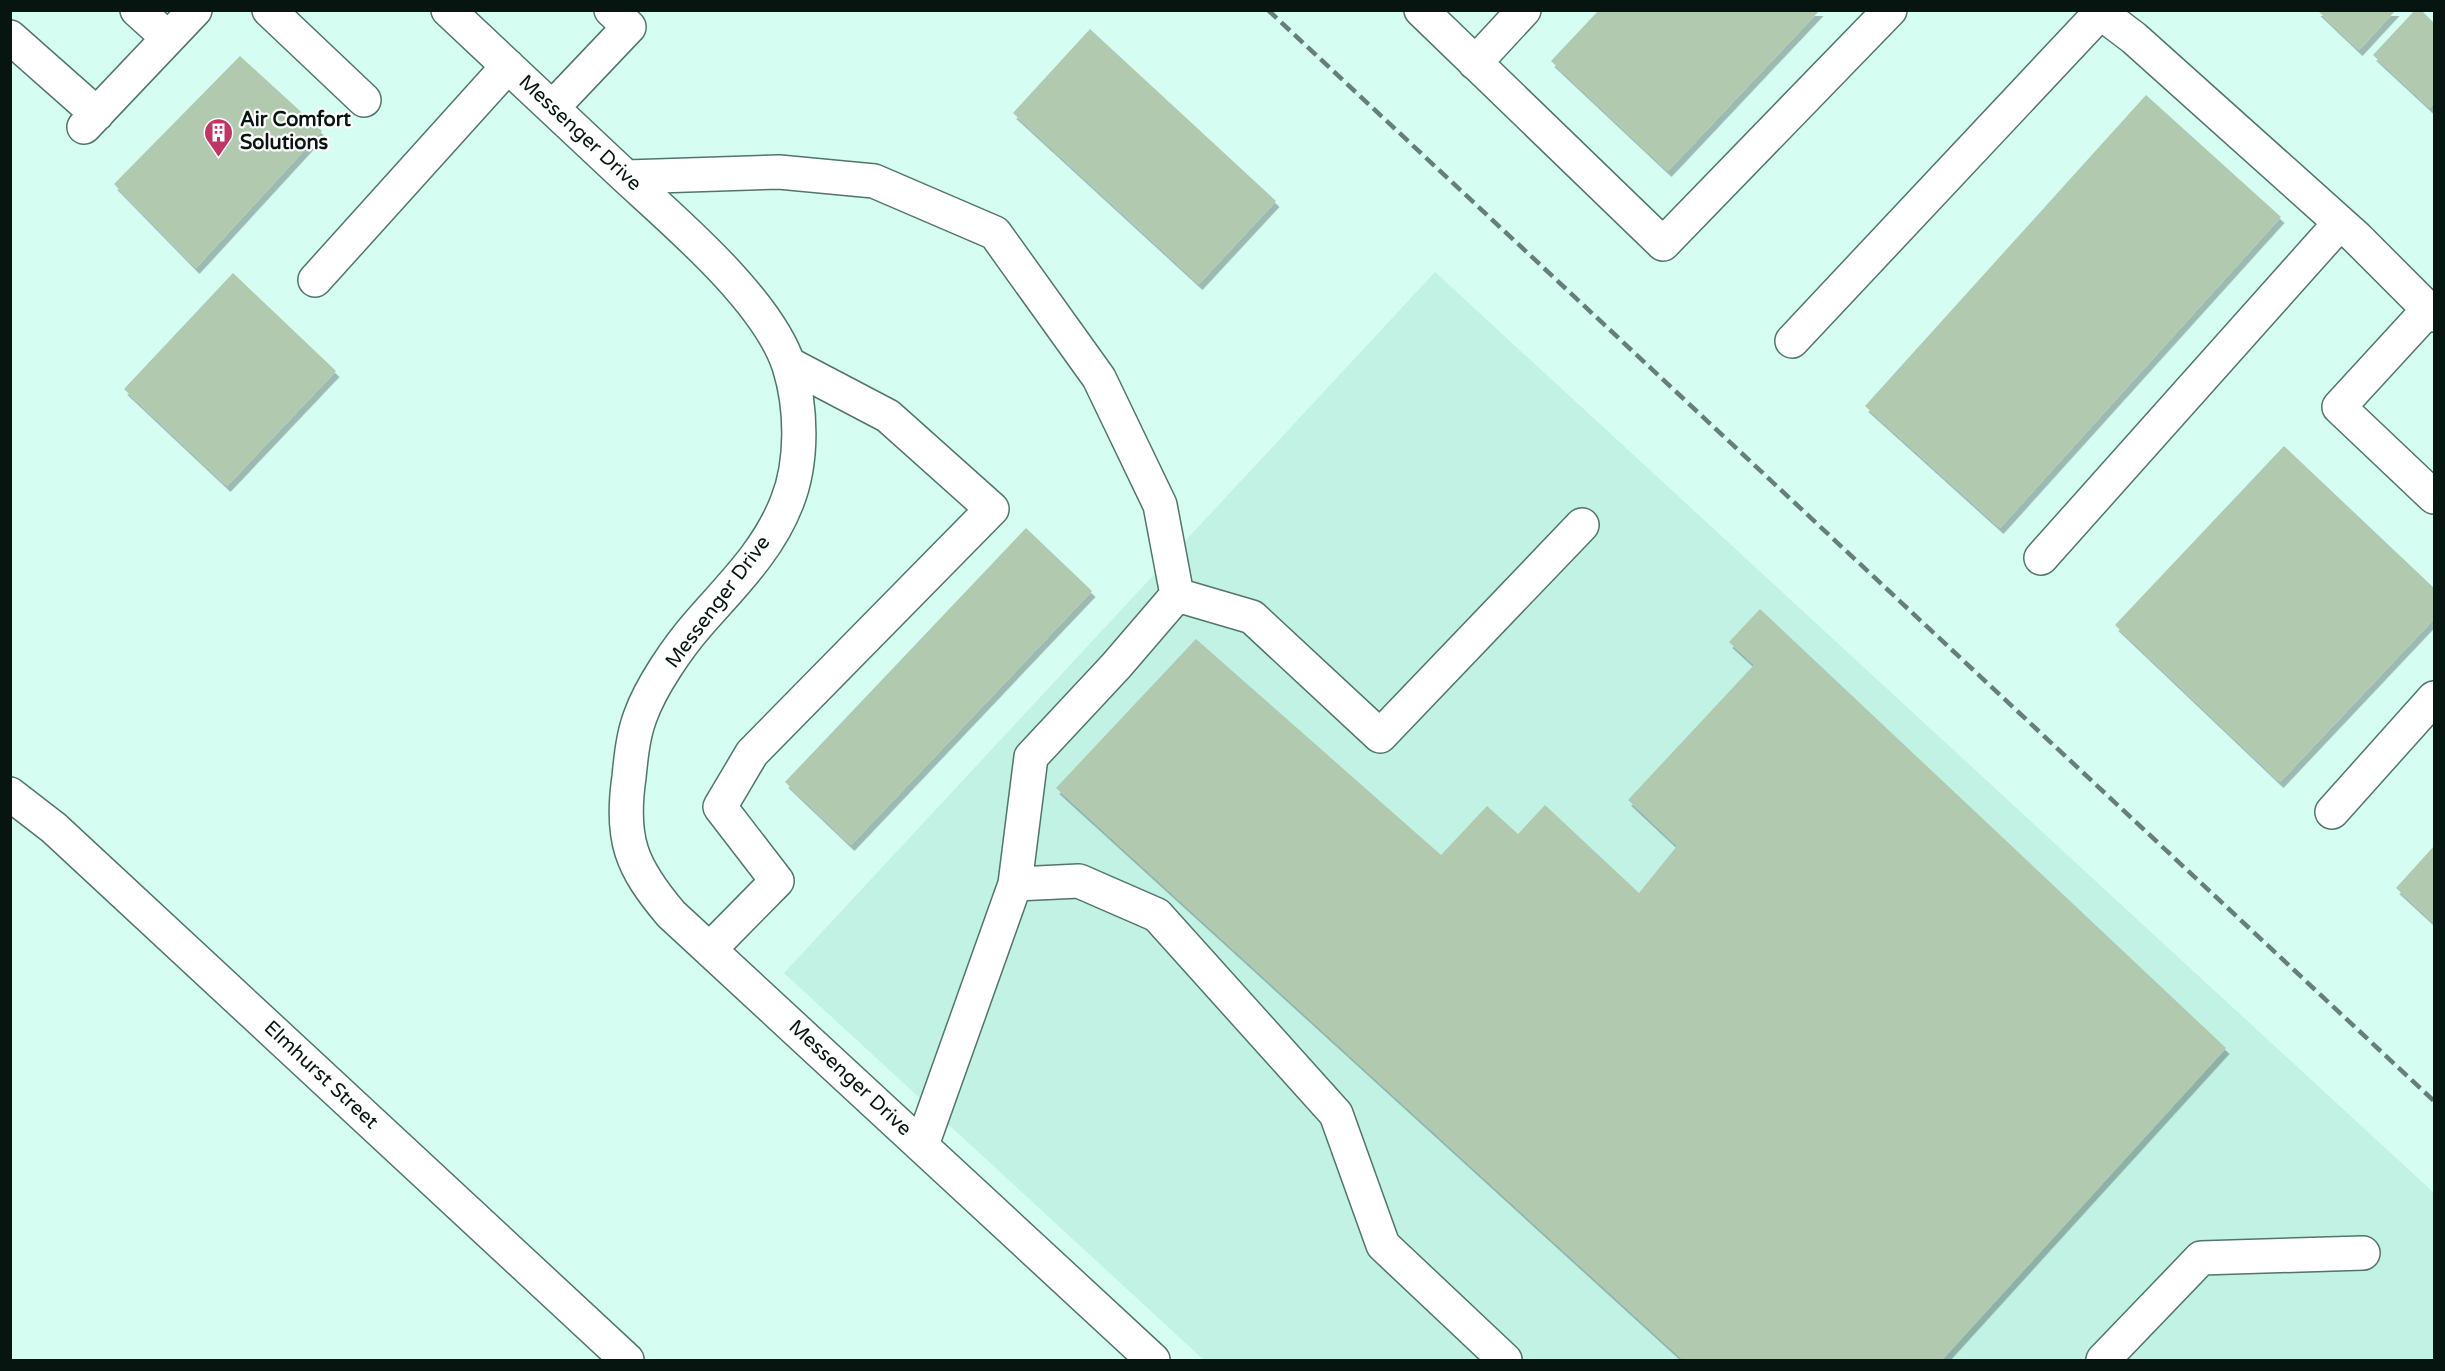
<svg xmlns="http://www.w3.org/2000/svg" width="2445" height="1371" font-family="'Varela Round',sans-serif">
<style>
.built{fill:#c1f2e4}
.building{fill:#b1c9ae;filter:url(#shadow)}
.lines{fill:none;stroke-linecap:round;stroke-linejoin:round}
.minor-casing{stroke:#51756b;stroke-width:36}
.minor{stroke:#fff;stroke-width:33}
.rail{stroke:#668079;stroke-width:4.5;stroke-dasharray:12 6;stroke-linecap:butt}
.labels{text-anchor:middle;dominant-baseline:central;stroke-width:4.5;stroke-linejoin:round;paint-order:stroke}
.poi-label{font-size:20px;font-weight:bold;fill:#071511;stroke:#fff;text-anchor:start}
.street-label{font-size:20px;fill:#071511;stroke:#fff}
</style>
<defs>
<filter id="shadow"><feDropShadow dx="3.5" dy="6" stdDeviation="0" flood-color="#0004"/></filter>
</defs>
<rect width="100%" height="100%" fill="#d5fdf2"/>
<!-- built -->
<path class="built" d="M1435,272L2434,1193V1360H1204L784,973Z"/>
<!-- building -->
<path class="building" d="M1599,10H1820L1668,171L1551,61Z
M2317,10H2396L2359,50Z
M2415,10H2421L2434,23V102L2430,108L2373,55Z
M1090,29L1276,201L1199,284L1013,113Z
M240,56L322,131L196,268L114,184Z
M2146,95L2281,217L2000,528L1865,406Z
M233,273L336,371L227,486L124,389Z
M2284,446L2434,588V619L2280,782L2115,625Z
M1026,528L1092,591L851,845L785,782Z
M1760,609L2226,1048L1942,1360H1683L1056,788L1196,639L1441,855L1487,806L1518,834L1545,805L1639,893L1677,846L1628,800L1754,665L1729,642Z
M2434,846V923L2396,888Z"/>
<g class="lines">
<defs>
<path id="minor" d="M137,10L168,38
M269,10L364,100
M448,10C508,66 568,122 627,178C677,224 768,301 789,366C802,407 803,462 787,502C768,551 732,585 699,623C678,647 651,686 640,717C633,736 631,757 629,777C620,839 631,867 671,914L1153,1360
M1421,10L1663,244L1890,10
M2097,10L2134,38L2356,237L2434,315
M10,37L97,114
M1475,63L1524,10
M553,107L629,27L611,10
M84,127L195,10
M627,177L779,172L874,181L995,233L1099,378L1160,505L1177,595L1116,666L1031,757L1015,884L922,1145
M315,280L508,66
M2429,309L2339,407L2434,497
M1792,341L2100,13
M2041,558L2340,223
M1177,595L1252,617L1380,736L1582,525
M10,794L54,828L627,1360
M2332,812L2434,698
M1015,884L1079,881L1157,915L1336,1114L1383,1245L1505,1360
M710,949L777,881L720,807L752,753L992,509L888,416L789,364
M2103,1360L2201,1258L2363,1253"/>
</defs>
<!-- minor casing -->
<use href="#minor" class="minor-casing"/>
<!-- minor -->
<use href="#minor" class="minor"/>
<!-- rail -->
<path class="rail" d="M1268,10L2434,1101"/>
</g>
<!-- icons -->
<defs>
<symbol id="building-pin" viewBox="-11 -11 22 30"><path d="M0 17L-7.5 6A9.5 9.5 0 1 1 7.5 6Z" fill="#c23462" stroke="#fff"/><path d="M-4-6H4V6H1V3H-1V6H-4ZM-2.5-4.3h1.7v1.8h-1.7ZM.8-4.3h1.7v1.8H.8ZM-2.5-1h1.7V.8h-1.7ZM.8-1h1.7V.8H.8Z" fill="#fff"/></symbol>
</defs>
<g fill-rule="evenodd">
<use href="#building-pin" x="202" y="116" width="33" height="45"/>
</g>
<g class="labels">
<!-- poi labels -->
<g class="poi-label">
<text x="240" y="120">Air Comfort<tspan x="240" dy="23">Solutions</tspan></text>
</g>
<!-- street labels -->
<g class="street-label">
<text transform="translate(580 133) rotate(43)">Messenger Drive</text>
<text transform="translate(718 602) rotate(-53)">Messenger Drive</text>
<text transform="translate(321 1075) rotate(43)">Elmhurst Street</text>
<text transform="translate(850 1078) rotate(43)">Messenger Drive</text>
</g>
</g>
<!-- border -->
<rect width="2445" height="1371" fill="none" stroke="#071511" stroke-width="24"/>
</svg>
